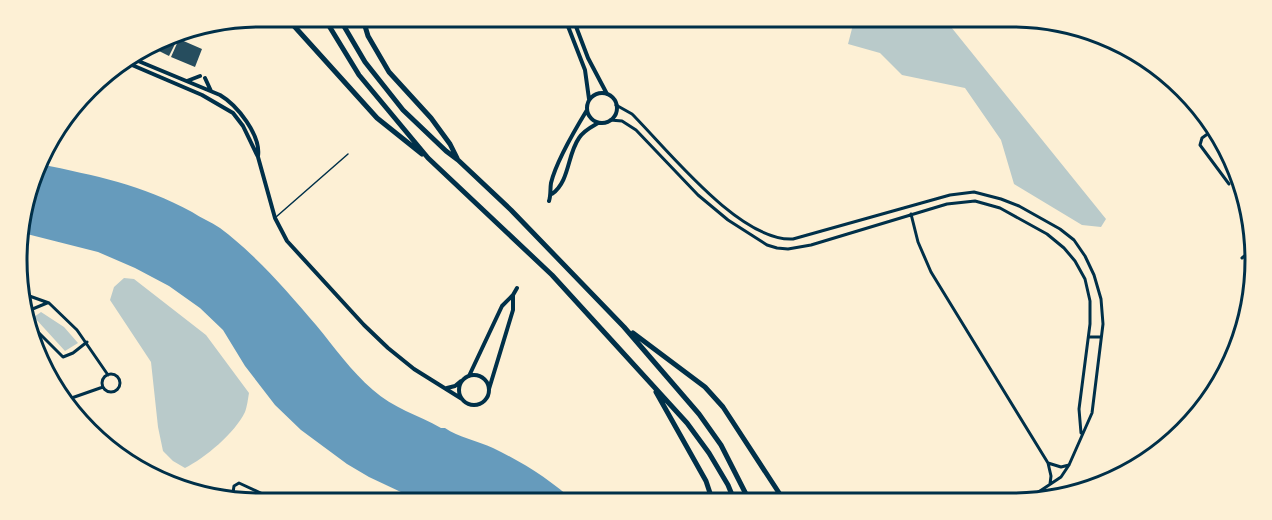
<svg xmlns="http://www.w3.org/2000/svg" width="1272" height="520" font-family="Signika,sans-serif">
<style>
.green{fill:#b9caca}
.water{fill:#669bbc}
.building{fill:#264d5e}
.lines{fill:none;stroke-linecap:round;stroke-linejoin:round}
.service{stroke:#003049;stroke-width:1.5}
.minor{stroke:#003049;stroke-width:3}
.tertiary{stroke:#003049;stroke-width:4}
.primary{stroke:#003049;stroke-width:5}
.rim{fill:none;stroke:#003049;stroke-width:3}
</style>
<rect width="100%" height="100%" fill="#fdf0d5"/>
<!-- green -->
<path class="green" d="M855,17H943L1106,219L1101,227L1082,225L1014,184L1001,140L965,88L902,75L880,53L848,44Z
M124,278L134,279L206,335L249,393C248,399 247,407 245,412C235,433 205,458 185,468L173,461L163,451L158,427L151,362L110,300L114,287Z
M41,312L64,327L78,343L65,351L34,317Z"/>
<!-- water -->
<path class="water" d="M40,164C96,176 141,184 192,212C201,218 211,222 220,228C256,255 287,291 316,325C335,348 351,371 373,390C393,408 418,415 441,428H445C458,437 478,441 493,448C522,462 551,480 576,503H436L412,492L403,493L369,477L347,464L301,430L275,405L245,366L223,330L200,308L169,286L135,268L98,252L19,232V228Z"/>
<!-- building -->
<path class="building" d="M171,35L178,38L169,56L151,47Z
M179,39L202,49L195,67L171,57Z"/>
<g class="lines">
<!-- service -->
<path class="service" d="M276,217L348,154"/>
<!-- minor -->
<path class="minor" d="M1098,42L1152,65
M616,105L632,114C668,150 740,242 793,239L950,195L974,192L1001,199L1019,206L1060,229L1074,240L1085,256L1094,275L1101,299L1103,324L1092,413L1069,465L1061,477L1031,497L1021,501
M610,120L622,121L636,130L698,195L728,220L767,245L777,248L788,249L811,245L947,204L975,201L1000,208L1047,234L1064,248L1075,261L1085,279L1090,301V324L1079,409L1081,433
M1213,130L1202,138L1200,145L1229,184
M911,214L918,242L931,272L1048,463L1051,476L1050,484
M1242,258L1254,248
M21,293L49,303L77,330L108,375
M23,295L29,311
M23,313L47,303
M26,320L63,357L73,353L87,342
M1089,337H1101
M102 383a9 9 0 1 1 18 0a9 9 0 1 1-18 0Z
M63,401L103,387
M1048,463L1061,467L1069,465
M232,499L234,486L239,483L282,503"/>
<!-- tertiary -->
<path class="tertiary" d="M564,16L585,70L589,99
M572,16L588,58L607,94
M131,58L220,95C237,105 261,135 258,156
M125,62L202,95L233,113L243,126L258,157L275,218L287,241L364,325L388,348L414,369L462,399
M205,78L211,91
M187,81L200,76
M587 108a15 15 0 1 1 30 0a15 15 0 1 1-30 0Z
M552,194C570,181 567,155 579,138C583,131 591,127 598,123
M549,201C551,195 550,189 551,183C556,162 576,128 587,110
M459 390a15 15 0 1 1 30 0a15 15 0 1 1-30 0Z
M469,376L502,306L513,295
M447,388L455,386L461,381
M489,389L513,310V295L517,288"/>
<!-- primary -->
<path class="primary" d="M285,16L377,118L422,154
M323,16L359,75L428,158L552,275L687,423L709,453L728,485L735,502
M338,16L365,62L403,110L446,151L458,160L511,210L624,327L699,414L721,445L750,502
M362,16L368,36L389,72L431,118L450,144L457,158
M633,333L705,387L723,407L785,502
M656,392L706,481L713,502"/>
</g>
<!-- crop -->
<path d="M0 0H1272V520H0ZM260 27H1012A233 233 0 0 1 1245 260V260A233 233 0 0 1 1012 493H260A233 233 0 0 1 27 260V260A233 233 0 0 1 260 27Z" fill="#fdf0d5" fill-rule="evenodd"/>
<path class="rim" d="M260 27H1012A233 233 0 0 1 1245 260V260A233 233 0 0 1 1012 493H260A233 233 0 0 1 27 260V260A233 233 0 0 1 260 27Z"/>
</svg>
